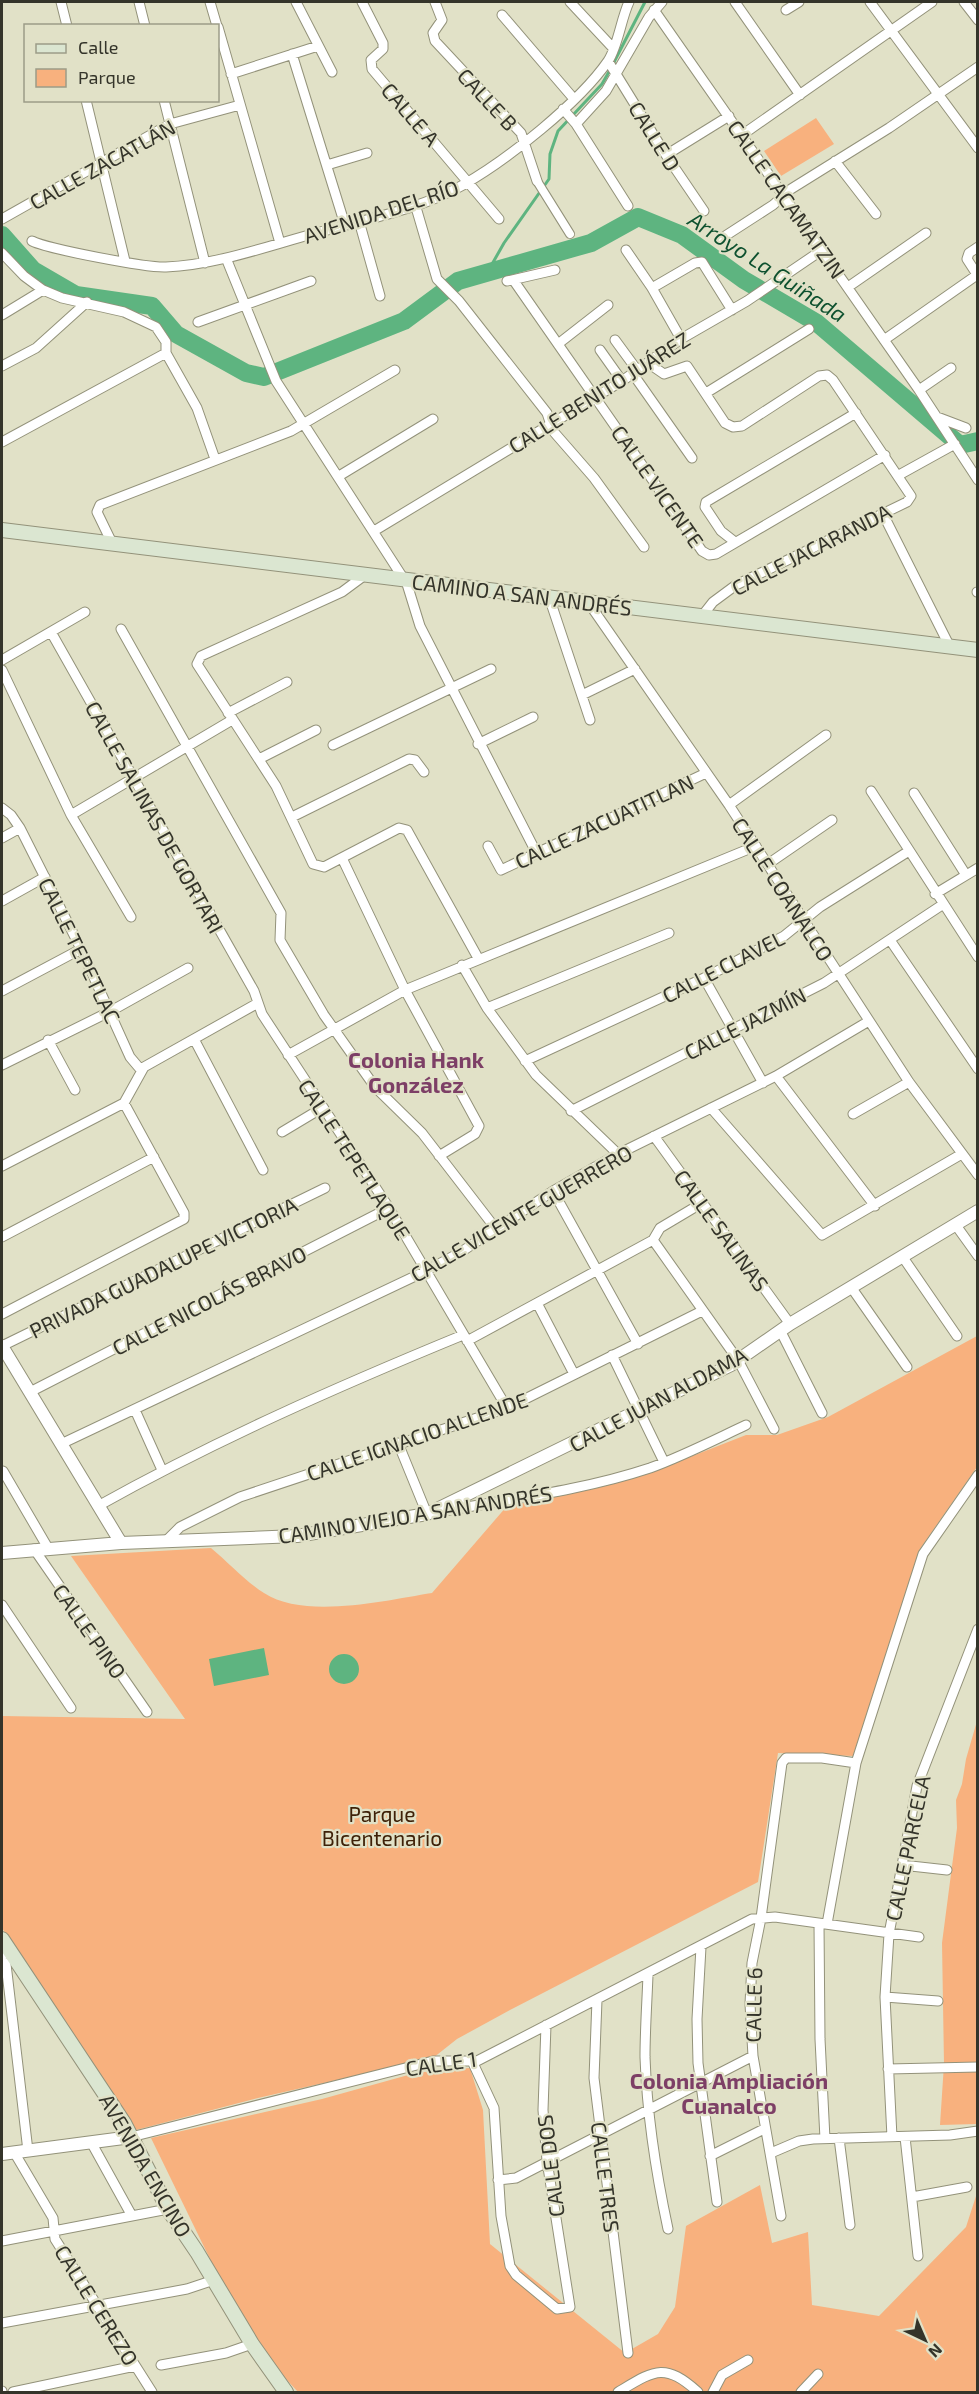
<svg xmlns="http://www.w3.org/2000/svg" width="979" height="2394" font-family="'Exo 2',sans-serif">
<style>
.green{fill:#f8b17e}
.water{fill:#5eb480}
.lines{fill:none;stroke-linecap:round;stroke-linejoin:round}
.stream{stroke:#5eb480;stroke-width:3}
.river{stroke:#5eb480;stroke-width:18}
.pedestrian-casing{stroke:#93927a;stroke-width:10}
.minor-casing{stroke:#93927a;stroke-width:11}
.tertiary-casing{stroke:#93927a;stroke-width:14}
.secondary-casing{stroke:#93927a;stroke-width:16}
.pedestrian{stroke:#fff;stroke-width:8}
.minor{stroke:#fff;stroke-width:9}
.tertiary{stroke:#fff;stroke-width:12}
.secondary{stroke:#dbe6d1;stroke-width:14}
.labels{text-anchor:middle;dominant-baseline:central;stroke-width:4.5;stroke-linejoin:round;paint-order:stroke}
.street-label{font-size:21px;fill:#34342a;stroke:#e1e1c7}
.park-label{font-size:21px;fill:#3e2108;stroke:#e1e1c7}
.water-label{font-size:22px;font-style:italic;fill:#0e512f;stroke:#e1e1c7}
.neighbourhood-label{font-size:22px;font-weight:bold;fill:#7d3f66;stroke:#e1e1c7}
</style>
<rect width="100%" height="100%" fill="#e1e1c7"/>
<!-- green -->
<path class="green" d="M816,118L834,144L781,176L764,151Z
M977,1336V1467L920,1549L853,1756L778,1753L758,1882L510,2010L457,2039L433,2058L258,2098L136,2130L2,1928V1716L185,1719L71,1556L211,1548C228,1562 245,1581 264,1593C305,1620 387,1600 432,1593L513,1499L654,1471L746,1435H777L828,1417Z
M977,1721V2124L940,2125L944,2064L942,1943L957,1828L956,1800L962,1784L966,1759Z
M470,2068L483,2110L490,2244L625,2353L658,2334L675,2307L686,2226L760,2185L772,2243L808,2232L812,2305L879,2316L966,2227L977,2193V2392H298L249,2339L151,2138L322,2099L419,2072Z"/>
<!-- water -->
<path class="water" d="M264,1648L269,1675L214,1686L209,1659Z
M329 1669a15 15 0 1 1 30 0a15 15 0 1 1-30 0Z"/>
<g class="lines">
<!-- stream -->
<path class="stream" d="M613,64L645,2
M487,273L504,243L549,179L550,154L558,131L602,84L610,70"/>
<!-- river -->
<path class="river" d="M2,235L33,270L76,295L152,306L176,334L246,373L264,377L404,321L458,281L591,243L638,217L682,235L744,280L817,323L960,445L978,441"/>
<defs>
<path id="pedestrian" d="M537,181L570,234"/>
<path id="minor" d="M61,2L67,26
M139,2L145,26
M210,2L217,26
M296,2L332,72
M362,2L383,43V49L371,60L372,69L499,219
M435,2L442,20L433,33L435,41L521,133L537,181
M570,2L613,48
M735,2L800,95
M870,2L978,148
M964,2L978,20
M654,10L919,390L978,480
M786,10L799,2
M502,15L574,99
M218,27L280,243
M292,54L345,225
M608,61L666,155L704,211
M231,74L318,46
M86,100L125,261
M164,100L205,263
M563,109L576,124L628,206
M576,124L606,91L649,17L662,2
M742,135L932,2
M666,155L729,116
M835,161L876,214
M327,165L367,153
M415,204L437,279L459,301L547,413L553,431L594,478L644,547
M2,219L170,124L240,105
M359,221L380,296
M722,238L773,205L791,189L889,128L978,67
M32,241C48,249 147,268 166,267C218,265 270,245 320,232C367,219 421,209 463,185C507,160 579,103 608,61C618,46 621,19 629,2
M978,247L969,253L967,259L978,276
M626,250L652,288L681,339
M2,253L24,276L43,290L62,298L124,312L156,327L166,342V353L197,408L215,459
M226,258L276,381L407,584L420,626L536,852
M507,281L555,270
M514,281L702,551L709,555L716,554L885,455
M848,287L926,233
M652,288L695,263L702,262L732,310
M2,315L43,290
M198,322L311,281
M615,340L637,370
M884,340L977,275
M558,344L608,305
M600,350L622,381
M648,363L664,374L687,366L725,423L733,427L742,426L819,376L827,375L833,380L911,496L907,502L736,585L713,602L702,616
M2,366L36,348L87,302
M633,374L692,458
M919,390L951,368
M706,393L809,329
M937,417L966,428
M2,442L166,353
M899,475L955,444
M339,476L433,419
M883,514L950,647
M374,531L622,381L681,339L747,301L822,250
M735,542L721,531L705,507L706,502L856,413
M112,543L97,512L100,505L291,431L395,370
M365,575L342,592L201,656L197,664L276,786L313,864L324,867L399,828L407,830L478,958
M977,592H978
M549,597L590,720
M588,602L729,805L909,1082L978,1175
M121,629L281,913L280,940L324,1015L375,1087L422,1133L496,1229
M51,632L254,991L262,1014L389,1208L507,1408
M2,660L85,612
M2,670L71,815L131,917
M582,695L635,669
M228,713L287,682
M478,744L533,717
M333,745L491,669
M259,759L316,730
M871,791L978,957
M914,793L966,875
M729,805L826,735
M2,808L11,815L20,828L81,949L130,1057L141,1070
M71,815L232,720
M292,817L409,759L415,760L424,772
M2,838L20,828
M488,846L501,870L706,773
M342,858L405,990L479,1126L475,1134L439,1156
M768,864L832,820
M935,894L978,868
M2,901L45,877
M890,940L978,1069
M462,965L487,1008L536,1075L618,1154
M704,978L763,1083
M2,991L81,949
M487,1008L669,933
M194,1039L263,1170
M48,1040L75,1090
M288,1055L405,990L756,846
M525,1061L704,978L784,936L820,907L909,851
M2,1065L111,1011L188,968
M776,1076L875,1206
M711,1108L822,1235L960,1155
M571,1111L824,983L942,905
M853,1114L909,1082
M282,1132L322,1108
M654,1136L790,1324
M2,1166L124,1103L144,1067L258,1003
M553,1191L638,1344
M955,1224L978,1256
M2,1237L154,1157
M653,1240L738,1360L774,1429
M902,1256L957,1336
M851,1287L907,1367
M537,1303L574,1374
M2,1314L184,1219V1213L124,1103
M780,1330L822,1413
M467,1341L653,1240L660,1228L702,1203
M2,1346L325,1188
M612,1355L664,1462
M30,1392L389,1208
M135,1410L162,1470
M398,1443L427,1514C501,1500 578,1492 650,1468C683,1456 714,1440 746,1425
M61,1444L426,1271L461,1252L553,1191L618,1154L776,1076L869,1021
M3,1471L48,1548
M98,1506C216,1440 339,1386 463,1335
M165,1542L180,1527L240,1497L507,1408L702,1311
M34,1549L147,1712
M2,1605L71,1708
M902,1865L947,1870
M819,1924L820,2039L825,2139
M827,1924L856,1763L923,1554L978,1475
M701,1947L697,2019L698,2063L717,2202
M11,1953L2,1955L6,1964L28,2151
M648,1975C647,2002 645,2030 645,2057C647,2115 656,2173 668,2229
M885,1997L938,2001
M597,2000L594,2078L628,2353
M472,2061L494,2108L501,2216L510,2266L516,2275L557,2309L570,2307L547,2161L543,2110L546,2025
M888,2069L978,2067
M131,2137L433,2061H477L752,1919L775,1917L919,1937
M892,2137L885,1997L889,1934L917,1786L978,1629
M905,2137L918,2256
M839,2138L850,2225
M91,2142L132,2216
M14,2152L53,2218L55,2239L152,2392
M771,2153L799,2141L813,2139L950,2135L978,2131
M710,2156L764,2129
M498,2180L516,2178L753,2056
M912,2197L967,2187
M781,2216L753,2056L750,2004L752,1963L761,1918L782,1763L786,1758H822L856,1763
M2,2241L168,2209
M2,2323L187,2289L214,2280
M161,2365L226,2353L252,2344
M2,2391V2392
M13,2392L135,2366
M618,2392C655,2370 664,2362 698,2392
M713,2392L722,2375L748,2360
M801,2392L818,2374"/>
<path id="tertiary" d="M2,1346L121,1543
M2,1553L121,1543L297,1536L427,1514L731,1365L790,1324L978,1211
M2,2154L131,2137"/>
<path id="secondary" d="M2,530L978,650
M2,1939L124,2123L168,2209L197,2252L252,2344L286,2392"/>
</defs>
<!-- pedestrian casing -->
<use href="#pedestrian" class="pedestrian-casing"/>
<!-- minor casing -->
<use href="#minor" class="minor-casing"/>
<!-- tertiary casing -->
<use href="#tertiary" class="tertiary-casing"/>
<!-- secondary casing -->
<use href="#secondary" class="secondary-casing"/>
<!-- pedestrian -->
<use href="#pedestrian" class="pedestrian"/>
<!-- minor -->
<use href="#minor" class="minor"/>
<!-- tertiary -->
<use href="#tertiary" class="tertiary"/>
<!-- secondary -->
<use href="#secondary" class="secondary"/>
</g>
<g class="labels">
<!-- street labels -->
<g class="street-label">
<text transform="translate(488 99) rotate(47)">CALLE B</text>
<text transform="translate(411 114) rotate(49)">CALLE A</text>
<text transform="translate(655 136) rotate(58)">CALLE D</text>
<text transform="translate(102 164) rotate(-29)">CALLE ZACATLÁN</text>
<text transform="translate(787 199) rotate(55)">CALLE CACAMATZIN</text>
<text transform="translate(381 211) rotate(-18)">AVENIDA DEL RÍO</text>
<text transform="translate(599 392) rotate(-32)">CALLE BENITO JUÁREZ</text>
<text transform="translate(658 486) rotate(55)">CALLE VICENTE</text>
<text transform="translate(811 549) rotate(-27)">CALLE JACARANDA</text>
<text transform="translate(522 594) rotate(7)">CAMINO A SAN ANDRÉS</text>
<text transform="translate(155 817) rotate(61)">CALLE SALINAS DE GORTARI</text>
<text transform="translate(604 821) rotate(-25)">CALLE ZACUATITLAN</text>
<text transform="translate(783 889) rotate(57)">CALLE COANALCO</text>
<text transform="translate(80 950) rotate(64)">CALLE TEPETLAC</text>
<text transform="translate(723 966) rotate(-27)">CALLE CLAVEL</text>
<text transform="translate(745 1023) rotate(-27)">CALLE JAZMÍN</text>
<text transform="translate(355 1159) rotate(57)">CALLE TEPETLAQUE</text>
<text transform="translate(521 1213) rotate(-30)">CALLE VICENTE GUERRERO</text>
<text transform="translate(722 1230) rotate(54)">CALLE SALINAS</text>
<text transform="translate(163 1267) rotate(-26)">PRIVADA GUADALUPE VICTORIA</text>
<text transform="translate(209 1300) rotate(-27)">CALLE NICOLÁS BRAVO</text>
<text transform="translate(658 1399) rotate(-28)">CALLE JUAN ALDAMA</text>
<text transform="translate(417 1436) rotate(-19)">CALLE IGNACIO ALLENDE</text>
<text transform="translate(415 1514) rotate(-9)">CAMINO VIEJO A SAN ANDRÉS</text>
<text transform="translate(90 1631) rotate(55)">CALLE PINO</text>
<text transform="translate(907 1848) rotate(-78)">CALLE PARCELA</text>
<text transform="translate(753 2005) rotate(-89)">CALLE 6</text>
<text transform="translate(441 2063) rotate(-8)">CALLE 1</text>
<text transform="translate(146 2165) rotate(60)">AVENIDA ENCINO</text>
<text transform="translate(550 2166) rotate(-97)">CALLE DOS</text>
<text transform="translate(606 2177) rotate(83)">CALLE TRES</text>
<text transform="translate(97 2305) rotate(58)">CALLE CEREZO</text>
</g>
<!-- park labels -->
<g class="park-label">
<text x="382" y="1813">Parque<tspan x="382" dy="24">Bicentenario</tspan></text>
</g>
<!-- water labels -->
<g class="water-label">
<text transform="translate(768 266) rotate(33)">Arroyo La Guiñada</text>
</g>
<!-- neighbourhood labels -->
<g class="neighbourhood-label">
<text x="416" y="1059">Colonia Hank<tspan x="416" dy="25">González</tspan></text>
<text x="729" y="2080">Colonia Ampliación<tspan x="729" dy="25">Cuanalco</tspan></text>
</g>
</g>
<!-- border -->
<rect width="979" height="2394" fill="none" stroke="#34342a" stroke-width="6"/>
<!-- legend -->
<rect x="24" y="24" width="195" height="78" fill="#e1e1c7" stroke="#9c9c88" stroke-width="1.5"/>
<rect x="36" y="44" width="30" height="9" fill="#dbe6d1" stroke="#9c9c88" stroke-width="1.5"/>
<text x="78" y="54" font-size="18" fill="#34342a">Calle</text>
<rect x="36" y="69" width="30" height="18" fill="#f8b17e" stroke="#9c9c88" stroke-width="1.5"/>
<text x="78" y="84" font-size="18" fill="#34342a">Parque</text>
<!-- north arrow -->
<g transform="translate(925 2340) rotate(136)" stroke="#e1e1c7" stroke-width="4.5" paint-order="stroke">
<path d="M0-4.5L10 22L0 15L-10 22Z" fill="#34342a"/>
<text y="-9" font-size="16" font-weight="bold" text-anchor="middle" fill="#34342a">N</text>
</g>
</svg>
